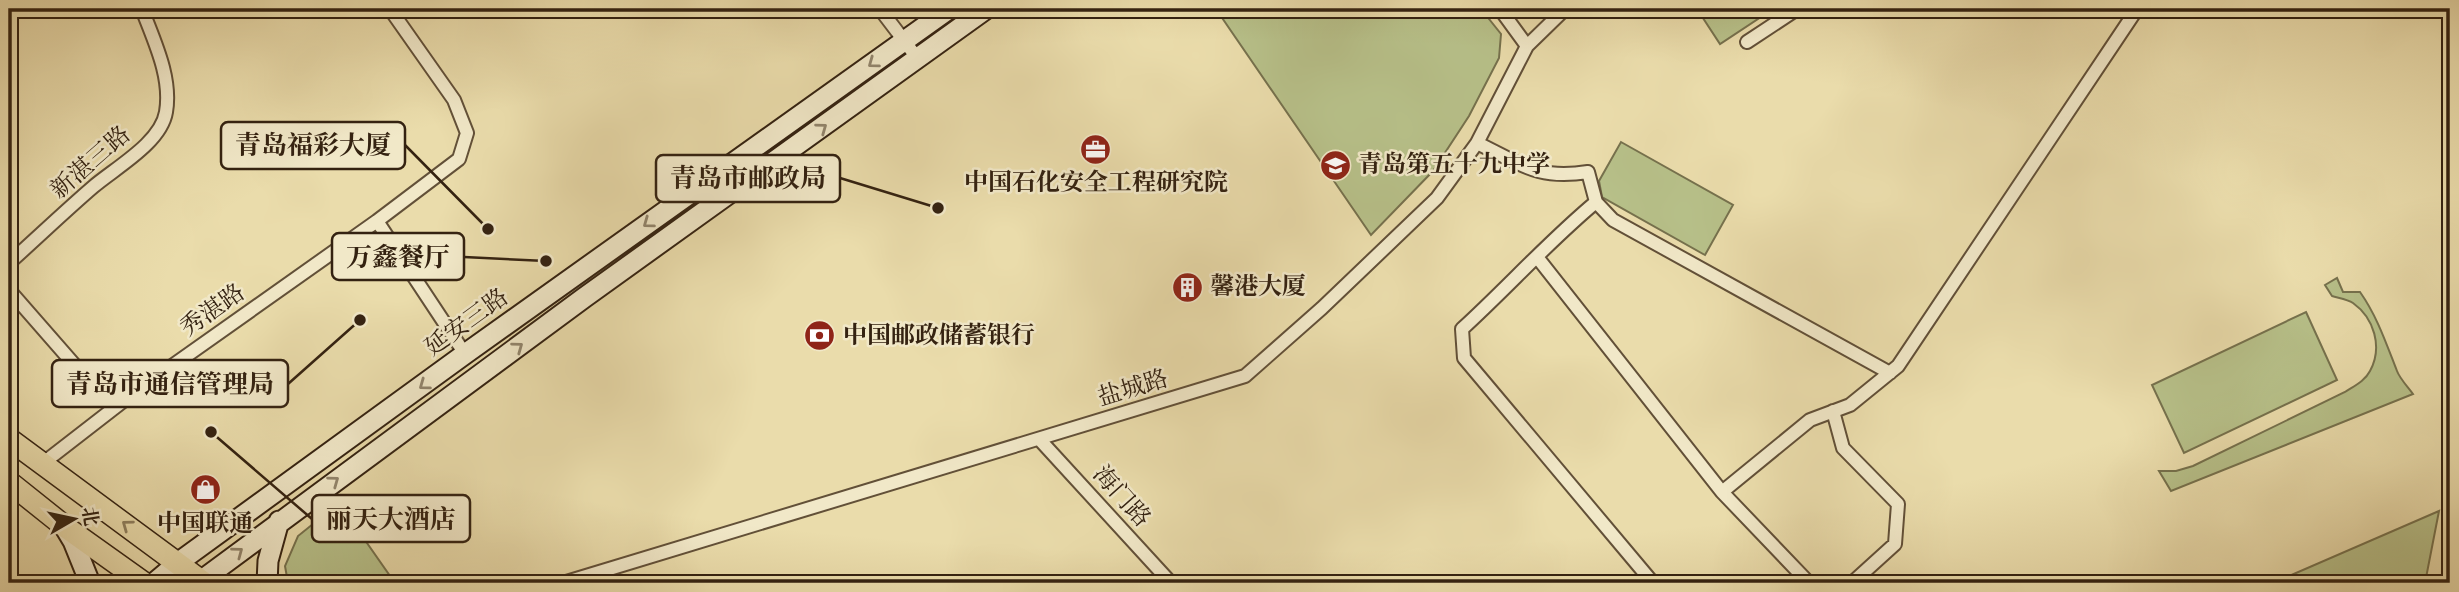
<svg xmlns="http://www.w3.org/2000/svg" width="2459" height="592" font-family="'IM FELL English','Noto Serif SC',serif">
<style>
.green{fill:#b7c089;stroke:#76714d;stroke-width:2}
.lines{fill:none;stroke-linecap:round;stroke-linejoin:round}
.minor-casing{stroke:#625038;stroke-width:16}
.secondary-casing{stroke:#342211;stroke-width:23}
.primary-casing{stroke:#342211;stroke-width:24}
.minor{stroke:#f1e8c8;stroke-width:12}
.secondary{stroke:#f1e8c8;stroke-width:19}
.primary{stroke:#eadcab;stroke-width:21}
.oneway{stroke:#92856c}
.oneway2{stroke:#8f7f5e}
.labels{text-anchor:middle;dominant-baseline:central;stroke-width:5;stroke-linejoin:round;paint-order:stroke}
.street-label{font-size:24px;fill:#342211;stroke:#f1e8c8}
.poi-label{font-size:24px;font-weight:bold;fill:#342211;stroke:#f1e8c8;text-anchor:start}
.leader{fill:none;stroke:#342211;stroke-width:2.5}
.callout-dot{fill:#342211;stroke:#f1e8c8;stroke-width:2.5}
.callout{fill:#f1e8c8;stroke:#342211;stroke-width:2.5}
.callout-label{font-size:26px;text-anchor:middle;font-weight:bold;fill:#342211}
</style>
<rect width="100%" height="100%" fill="#eadcab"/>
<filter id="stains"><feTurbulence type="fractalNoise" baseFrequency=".00286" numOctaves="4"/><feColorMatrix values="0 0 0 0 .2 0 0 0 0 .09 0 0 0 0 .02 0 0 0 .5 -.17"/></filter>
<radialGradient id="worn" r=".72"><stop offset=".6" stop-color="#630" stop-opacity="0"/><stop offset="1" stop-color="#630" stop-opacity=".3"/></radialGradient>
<!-- green -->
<path class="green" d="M1216,9H1481L1501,34L1499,58L1469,116L1433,171L1371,235Z
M1710,9H1773L1720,44L1701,15Z
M1621,142L1733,205L1705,255L1602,197L1599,181Z
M2337,278L2343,292H2360C2377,316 2386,343 2397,371C2400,379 2408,387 2413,394L2171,491L2159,471H2176L2193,466L2345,392C2354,386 2365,381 2370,371C2383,347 2374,318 2353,303C2347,299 2338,298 2332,296L2325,285Z
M2306,312L2337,380L2184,453L2152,385Z
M339,503L395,583H396H288L285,566L298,536Z
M2439,511L2425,583H2287L2289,576Z"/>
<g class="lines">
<defs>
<path id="minor" d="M880,9L918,59
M1500,9L1527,46
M1747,42L1797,9
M1477,143C1521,164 1537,180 1588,172L1596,202L1613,220L1890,373
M1596,202C1549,241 1508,287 1462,329L1464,358L1653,583
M377,221L465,354
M1537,257L1722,492L1809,583
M9,263C37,238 64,212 93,187C115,168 161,143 166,112C172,77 154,41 142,9
M9,290L113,409
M1833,411L1843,448L1898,504L1895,544L1852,583
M1040,440L1171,583
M42,464L131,395L377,221L459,159L467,133L454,100L390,9
M1722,492L1810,420L1850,405L1898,366L2137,9
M563,583L1245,376L1322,308L1437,198L1477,143L1527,46L1565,9"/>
<path id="secondary" d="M64,526L73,541L90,583
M154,583L179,562L465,354L949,9
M198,583L585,297L986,9
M267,583L268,561L279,521"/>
<path id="primary" d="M9,439L204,583
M9,482L64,526L144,583"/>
</defs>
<!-- minor casing -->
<use href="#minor" class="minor-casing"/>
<!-- secondary casing -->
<use href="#secondary" class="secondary-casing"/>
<!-- primary casing -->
<use href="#primary" class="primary-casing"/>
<!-- minor -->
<use href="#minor" class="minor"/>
<!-- secondary -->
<use href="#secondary" class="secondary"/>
<!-- primary -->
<use href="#primary" class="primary"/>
</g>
<!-- one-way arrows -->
<defs><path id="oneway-chevron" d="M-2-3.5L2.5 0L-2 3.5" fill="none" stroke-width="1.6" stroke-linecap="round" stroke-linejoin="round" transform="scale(1.75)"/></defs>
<g class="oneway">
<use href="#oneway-chevron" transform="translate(873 63) rotate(144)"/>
<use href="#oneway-chevron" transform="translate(822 128) rotate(-36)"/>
<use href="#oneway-chevron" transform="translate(648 223) rotate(144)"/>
<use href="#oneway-chevron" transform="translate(518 347) rotate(-36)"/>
<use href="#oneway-chevron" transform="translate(424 385) rotate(144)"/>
<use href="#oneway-chevron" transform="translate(334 481) rotate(-36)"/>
<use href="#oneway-chevron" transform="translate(238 552) rotate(-37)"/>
</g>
<use class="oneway2" href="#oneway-chevron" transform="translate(127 525) rotate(-144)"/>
<!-- icons -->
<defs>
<symbol id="office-disc" viewBox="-11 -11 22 22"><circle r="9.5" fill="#8f2418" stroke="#f1e8c8"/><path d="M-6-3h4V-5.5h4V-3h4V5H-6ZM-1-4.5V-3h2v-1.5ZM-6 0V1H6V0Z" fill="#fff"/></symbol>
<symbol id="school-disc" viewBox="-11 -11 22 22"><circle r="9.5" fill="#8f2418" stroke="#f1e8c8"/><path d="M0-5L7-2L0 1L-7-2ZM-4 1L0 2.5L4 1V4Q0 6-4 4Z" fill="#fff"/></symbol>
<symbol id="building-disc" viewBox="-11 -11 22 22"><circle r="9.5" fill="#8f2418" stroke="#f1e8c8"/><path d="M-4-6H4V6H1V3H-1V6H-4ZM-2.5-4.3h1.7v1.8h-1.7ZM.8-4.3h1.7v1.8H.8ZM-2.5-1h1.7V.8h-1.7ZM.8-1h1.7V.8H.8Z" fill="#fff"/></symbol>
<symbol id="bank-disc" viewBox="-11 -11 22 22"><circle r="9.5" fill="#8f2418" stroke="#f1e8c8"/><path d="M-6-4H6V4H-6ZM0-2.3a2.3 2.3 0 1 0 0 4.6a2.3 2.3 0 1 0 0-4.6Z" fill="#fff"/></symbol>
<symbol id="shop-disc" viewBox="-11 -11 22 22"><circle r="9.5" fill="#8f2418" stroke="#f1e8c8"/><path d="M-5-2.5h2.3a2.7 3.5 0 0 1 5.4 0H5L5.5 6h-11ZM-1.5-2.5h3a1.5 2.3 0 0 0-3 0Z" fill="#fff"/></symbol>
</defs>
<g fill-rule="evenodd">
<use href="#office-disc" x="1078" y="132" width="35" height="35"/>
<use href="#school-disc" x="1318" y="148" width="35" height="35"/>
<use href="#building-disc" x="1170" y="270" width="35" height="35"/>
<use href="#bank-disc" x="802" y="318" width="35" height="35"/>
<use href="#shop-disc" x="188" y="472" width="35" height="35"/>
</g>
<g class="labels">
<!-- street labels -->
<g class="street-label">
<text transform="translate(91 163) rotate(-41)">新湛三路</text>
<text transform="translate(213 311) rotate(-35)">秀湛路</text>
<text transform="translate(467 323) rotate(-36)">延安三路</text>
<text transform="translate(1133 389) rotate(-17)">盐城路</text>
<text transform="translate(1121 497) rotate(48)">海门路</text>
</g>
<!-- poi labels -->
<g class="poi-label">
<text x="1358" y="165">青岛第五十九中学</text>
<text x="1096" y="183" text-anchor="middle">中国石化安全工程研究院</text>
<text x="1210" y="287">馨港大厦</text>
<text x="843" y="336">中国邮政储蓄银行</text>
<text x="205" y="524" text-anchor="middle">中国联通</text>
</g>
</g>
<!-- callouts -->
<path class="leader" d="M488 229L405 145M938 208L840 178M546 261L464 257M360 320L288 384M211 432L312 519"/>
<g class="callout-dot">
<circle cx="488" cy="229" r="7"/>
<circle cx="938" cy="208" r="7"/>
<circle cx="546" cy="261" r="7"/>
<circle cx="360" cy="320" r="7"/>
<circle cx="211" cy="432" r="7"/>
</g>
<g class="callout">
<rect x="221" y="122" width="184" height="47" rx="7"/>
<rect x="656" y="155" width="184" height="47" rx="7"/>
<rect x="332" y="233" width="132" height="47" rx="7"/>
<rect x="52" y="360" width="236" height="47" rx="7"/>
<rect x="312" y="495" width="158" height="47" rx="7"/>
</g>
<g class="callout-label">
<text x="313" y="154">青岛福彩大厦</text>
<text x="748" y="187">青岛市邮政局</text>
<text x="398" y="266">万鑫餐厅</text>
<text x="170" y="393">青岛市通信管理局</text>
<text x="391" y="528">丽天大酒店</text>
</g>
<!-- margin -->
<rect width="2459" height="592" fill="none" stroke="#eadcab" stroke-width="35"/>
<rect x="10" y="10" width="2438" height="571" fill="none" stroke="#342211" stroke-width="3.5"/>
<rect x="18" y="18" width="2424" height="557" fill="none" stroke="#342211" stroke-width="2"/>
<!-- north arrow -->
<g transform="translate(74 519) rotate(81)" stroke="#f1e8c8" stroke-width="5" paint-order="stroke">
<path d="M0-5L12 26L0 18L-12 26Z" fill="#342211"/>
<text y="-10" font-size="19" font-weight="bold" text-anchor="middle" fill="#342211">北</text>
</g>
<rect width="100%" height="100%" filter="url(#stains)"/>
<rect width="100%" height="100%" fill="url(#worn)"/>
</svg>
